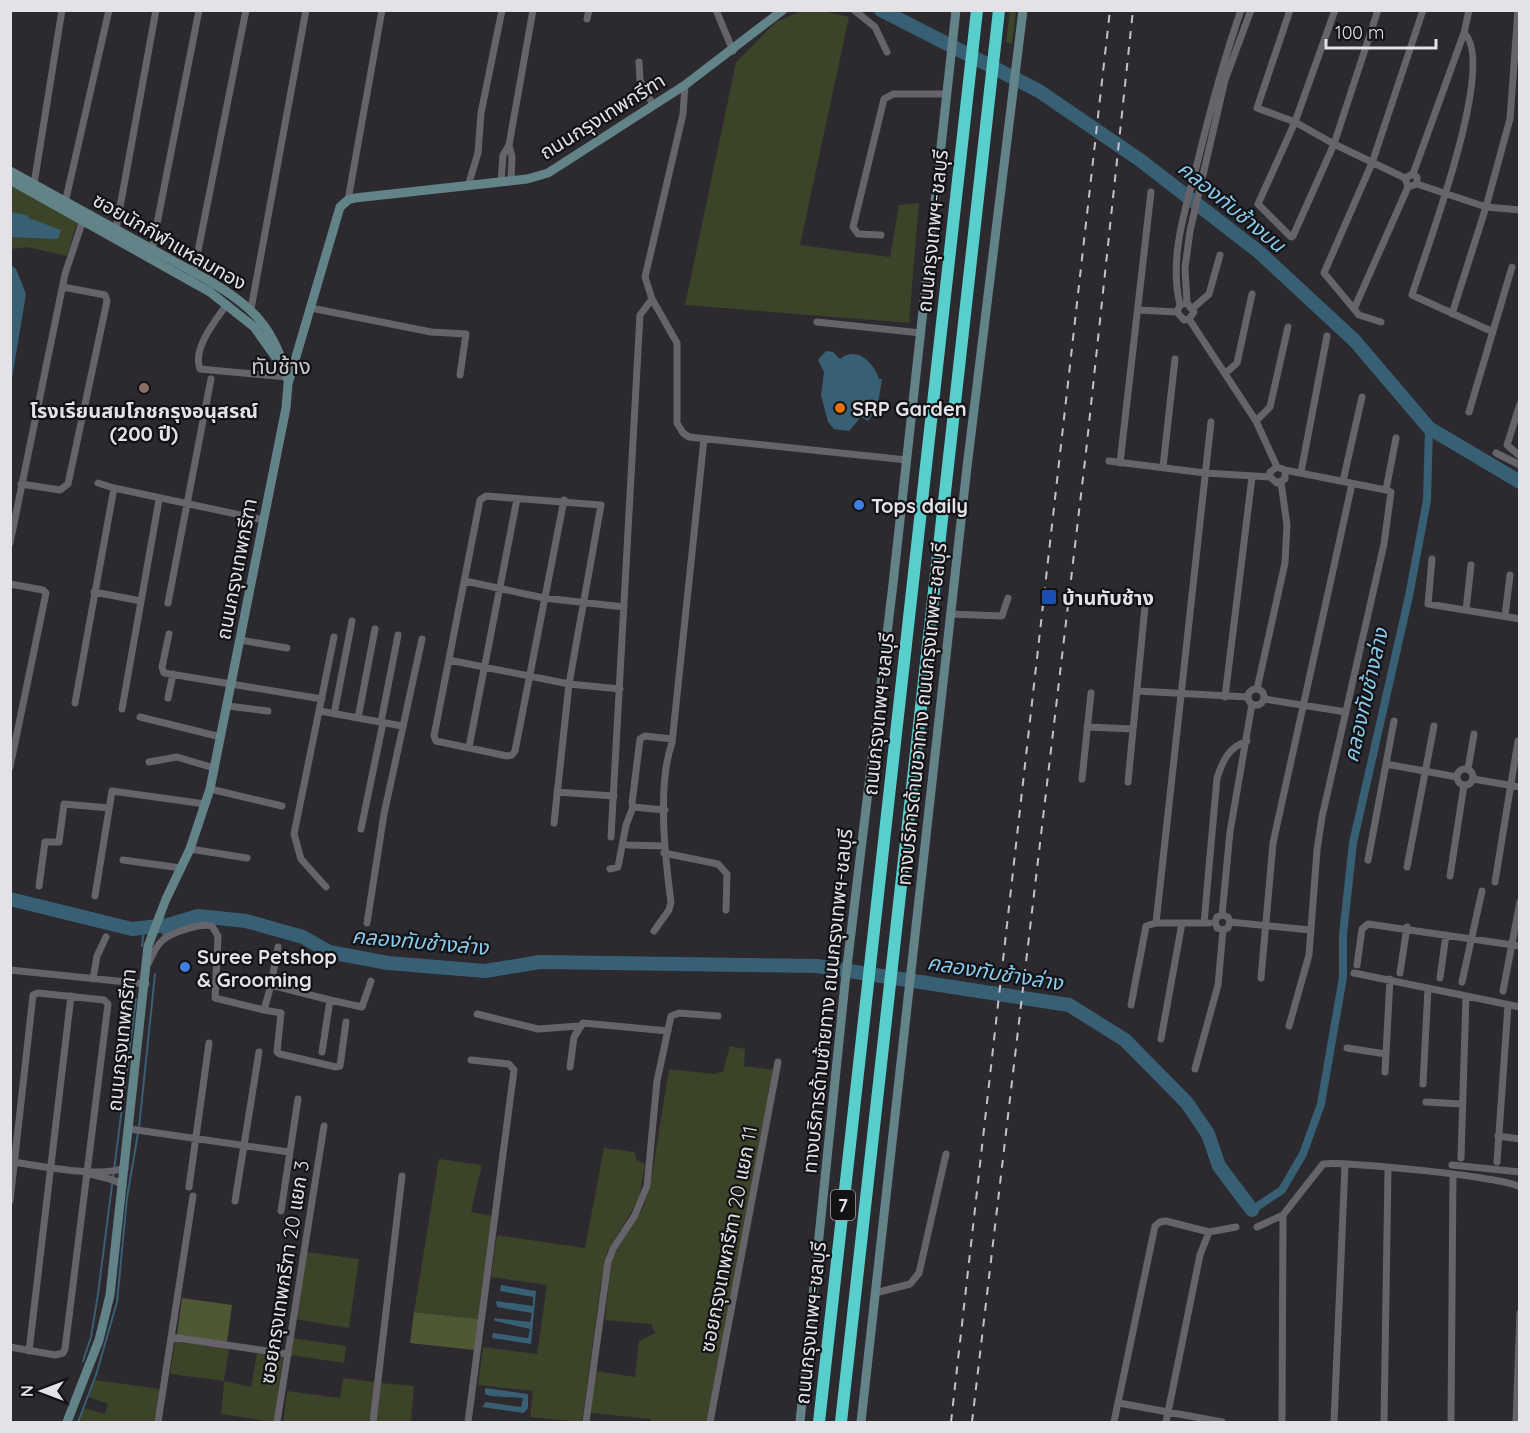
<svg xmlns="http://www.w3.org/2000/svg" width="1530" height="1433" font-family="Quicksand,'Noto Sans Thai',sans-serif">
<style>
.green{fill:#3b4328}
.forest{fill:#4e5835}
.water{fill:#386074}
.lines{fill:none;stroke-linecap:round;stroke-linejoin:round}
.stream{stroke:#386074;stroke-width:2}
.canal{stroke:#386074;stroke-width:8}
.river{stroke:#386074;stroke-width:14}
.street{stroke:#66636a;stroke-width:7}
.secondary{stroke:#628387;stroke-width:9}
.highway{stroke:#58cfcc;stroke-width:12}
.rail{stroke:#c4c2c7;stroke-width:2;stroke-dasharray:8 8;stroke-linecap:butt}
.education-dot{fill:#8d6e63;stroke:#131215;stroke-width:2}
.food-dot{fill:#e8710a;stroke:#131215;stroke-width:2}
.shop-dot{fill:#3f7fe0;stroke:#131215;stroke-width:2}
.transit-dot{fill:#1a4fb4;stroke:#131215;stroke-width:2}
.labels{text-anchor:middle;dominant-baseline:central;stroke-width:4.5;stroke-linejoin:round;paint-order:stroke}
.shield{fill:#131215;stroke:#a5a4a7;stroke-width:1.5}
.shield-label{font-size:18px;font-weight:bold;fill:#e4e2e6}
.street-label{font-size:20px;fill:#e4e2e6;stroke:#131215}
.poi-label{font-size:20px;font-weight:bold;fill:#e4e2e6;stroke:#131215;text-anchor:start}
.water-label{font-size:21px;font-style:italic;fill:#87cbef;stroke:#131215}
.quarter-label{font-size:22px;fill:#cbc7cf;stroke:#131215}
</style>
<rect width="100%" height="100%" fill="#2c292f"/>
<!-- green -->
<path class="green" d="M801,11H823L849,17L800,245L890,257L899,205L919,203L909,323L685,305L736,62L776,22Z
M1010,11H1016L1012,44L1006,42Z
M10,180L83,220L75,229L67,256L27,247L11,249Z
M730,1046L745,1049L744,1066L775,1070L708,1422H651V1419L590,1413L596,1371L635,1377L639,1341L655,1333L651,1324L605,1320L611,1260L643,1208L650,1187L669,1069L715,1074L723,1071Z
M604,1148L634,1152L637,1160L645,1164L639,1199L607,1252L600,1290L582,1422L530,1417L533,1391L478,1385L483,1347L537,1354L547,1285L491,1277L497,1235L585,1248Z
M439,1159L482,1165L471,1212L493,1216L479,1319L414,1312Z
M306,1252L359,1259L349,1328L295,1319Z
M293,1338L346,1346L344,1363L290,1355Z
M175,1340L229,1349L224,1381L251,1387L257,1352L283,1356L274,1422L221,1414L224,1381L170,1374Z
M343,1378L375,1382L369,1422H283L287,1391L340,1398Z
M95,1380L160,1389L155,1422H77L84,1408L105,1414L108,1404L88,1397Z
M381,1383L414,1386L411,1422H376Z"/>
<!-- forest -->
<path class="forest" d="M182,1298L232,1305L227,1342L177,1335Z
M414,1312L479,1319L474,1350L410,1343Z"/>
<!-- water -->
<path class="water" d="M11,212L27,215L29,218L61,230L58,239L11,237Z
M11,265L16,269L26,294L11,384Z
M826,351L833,352L840,359C857,345 874,363 879,379H882L877,409L868,421L861,417L849,431L834,429L828,422L821,395L824,372L818,360Z
M501,1285L536,1291L531,1344L492,1338L493,1333L528,1338L530,1329L495,1321L494,1318L530,1322L532,1313L497,1307L496,1301L533,1306V1297L500,1291Z
M485,1388L528,1394V1408L524,1413L482,1407L486,1402L521,1407L523,1398L490,1396L485,1394Z"/>
<g class="lines">
<!-- stream -->
<path class="stream" d="M142,946L144,928
M139,1128L155,974
M83,1361L91,1337L98,1294L136,999
M78,1422L96,1375L117,1302L127,1198L138,1133"/>
<!-- canal -->
<path class="canal" d="M166,933L168,925
M1252,1210L1282,1190L1303,1154L1321,1104L1343,977V934L1353,843L1409,596L1427,500L1429,428"/>
<!-- river -->
<path class="river" d="M881,10L1039,91L1140,160L1259,252L1355,341L1429,428L1520,482
M10,899L132,929L168,925L198,916L246,921L303,937L329,952L388,963L485,971L540,962L817,966L1069,1005L1125,1040L1187,1103L1208,1134L1219,1166L1252,1210"/>
<!-- street -->
<path class="street" d="M716,10L733,51
M854,10L875,27L887,52
M1290,10L1257,108L1295,122L1334,144L1405,178
M1335,10L1295,122L1258,204L1291,237L1293,236L1334,144L1378,10
M587,19L589,10
M1464,33C1498,63 1425,252 1412,295L1491,331
M639,62L640,80L653,105
M685,85L683,114L645,277L652,299L677,343V423L683,433L689,437L907,460
M509,145L512,157L511,181
M1413,174L1464,33L1469,10
M501,182L503,155L509,145L533,10
M34,184L62,10
M1417,184L1486,207L1520,210
M468,186L478,153L481,113L502,10
M348,200L382,10
M65,203L109,10
M116,229L156,10
M881,235L858,234L853,227L884,99L893,94H947
M152,249L199,10
M193,276L246,10
M1187,303L1185,268L1190,231L1225,80L1251,10
M227,304C216,320 192,348 200,369L287,377
M1180,305C1168,255 1187,205 1199,156C1211,107 1224,59 1241,10
M311,308L431,332L466,334L460,375
M1193,308L1209,294L1220,255
M251,309L306,10
M1354,309L1408,187L1405,178L1413,174L1417,177V184L1408,187
M1138,310L1177,312L1184,320L1189,319L1194,312L1187,303L1180,305L1177,312
M1452,314L1486,207L1510,119L1518,10
M1189,319L1256,421L1277,467
M817,322L921,333
M1381,322L1359,315L1324,273L1372,163L1423,10
M1226,373L1237,363L1252,294
M1520,404L1507,445L1520,456
M1469,412L1512,267
M1256,421L1270,407L1288,327
M1496,453L1520,465
M1109,461L1205,473L1270,477L1277,483L1285,479V470L1277,467L1270,472V477
M1120,463L1151,192
M1163,467L1175,359
M1285,470L1386,490
M1301,472L1327,336
M1343,481L1362,397
M98,483L114,488
M21,484L60,490L68,484L107,301L105,295L63,287
M10,543L65,274L83,220
M1432,559L1428,604L1520,619
M465,581L544,598L624,607
M10,584L43,590L46,593L10,767
M94,592L141,601
M168,603L211,379
M1466,610L1471,565
M950,614L1002,616L1008,598
M1505,616L1510,575
M169,634L162,667L164,673L322,699
M240,640L287,648
M449,660L569,684L620,689
M1248 697a8 8 0 1 1 16 0a8 8 0 1 1-16 0Z
M1257,689L1285,563L1287,525L1281,482
M1137,691L1248,697
M1225,697L1252,477
M168,698L173,674
M1264,699L1346,712
M75,703L114,488L264,520
M228,706L268,711
M122,709L159,500
M320,711L402,726
M334,714L352,621
M140,717L221,737
M358,718L375,629
M381,722L398,635
M1087,727L1133,729
M469,747L517,499
M149,762L177,757L214,768
M1386,764L1457,777
M1457 777a8 8 0 1 1 16 0a8 8 0 1 1-16 0Z
M1468,769L1474,734
M1082,779L1091,693
M1473,779L1520,787
M1128,782L1146,596
M210,789L282,806
M557,792L614,796
M665,810L633,807L632,803L640,739L645,736L672,739
M554,823L569,684L601,505L486,496L480,500L434,736L436,741L507,756L512,755L515,751L564,500
M361,829L383,723
M611,837L640,315L652,299
M628,845L664,846
M190,849L247,858
M664,853L718,864L727,874L726,910
M123,860L181,868
M1368,860L1394,721
M1407,867L1434,726
M610,869L618,867L626,825L633,807
M1450,876L1464,785
M1495,882L1518,741
M39,886L45,842H59L64,804L109,808
M326,887L301,859L294,834L334,637
M95,896L112,791L205,804
M1222,915L1230,832L1252,704
M1230,922L1310,930
M367,923L384,814L422,639
M1156,923L1211,422
M1204,923L1217,778C1223,760 1229,747 1247,741
M654,931L669,910L671,902C665,857 657,785 672,743L704,439
M148,964C152,956 156,945 163,940C172,932 201,923 212,926L218,936L215,998L264,1010L271,985L330,1000L322,1052
M1357,965L1362,929L1368,924L1520,946
M10,970L146,984
M1354,973L1520,1007
M1400,973L1407,927
M1261,978L1273,843L1352,484
M1440,978L1446,935
M93,979L97,956L106,937
M1462,982L1482,891
M271,985L278,947
M1503,991L1520,902
M330,1000L362,1007L371,981
M1131,1005L1146,926L1156,923H1209
M264,1010L281,1013L277,1052L280,1054L336,1067L340,1066L346,1022
M477,1014L538,1029L579,1026
M1289,1026L1309,955L1317,850L1322,817L1384,544L1391,492L1386,490L1396,438
M1161,1039L1182,923
M1347,1048L1386,1054
M570,1067L574,1037L583,1023L668,1031
M1195,1069L1218,985L1223,930L1228,928L1230,922L1228,917L1222,915L1217,917L1215,922L1217,928L1223,930
M1385,1072L1390,979
M1423,1084L1428,988
M1426,1102L1462,1104
M130,1129L289,1152
M1498,1136L1520,1139
M1461,1158L1466,996
M13,1162C42,1166 98,1178 125,1168
M1497,1162L1508,1005
M1452,1165L1520,1172
M87,1172C99,1179 112,1176 123,1186
M189,1187L209,1043
M10,1201L33,995L38,993L104,1000L108,1004L65,1349L63,1353L55,1355L10,1347
M235,1201L259,1052
M281,1211L298,1099
M1257,1227L1283,1215L1323,1164C1345,1161 1506,1177 1520,1187
M875,1293L910,1284L919,1273L946,1154
M171,1337L288,1354
M29,1351L71,996
M1119,1403L1222,1422
M1451,1421L1453,1174
M158,1422L193,1196
M277,1422L324,1126
M373,1422L402,1176
M468,1422L514,1070L509,1064L471,1060
M586,1422L608,1262L613,1249L635,1215L647,1186L657,1081L671,1016L679,1013L718,1016
M710,1422L778,1062
M1114,1422L1155,1226L1160,1222L1166,1221L1209,1232L1236,1227
M1166,1422L1200,1255L1209,1232
M1282,1422L1283,1215
M1334,1422L1345,1165
M1384,1422L1388,1169
M1516,1422L1520,1313"/>
<!-- secondary -->
<path class="secondary" d="M10,171L208,280C254,307 275,328 288,381
M10,180L210,292L254,327L281,365
M67,1422L99,1340L110,1295L148,946L166,899L190,849L210,789L286,408L288,384L340,207L348,200L355,198L527,179L548,173L685,85L783,10
M800,1422L845,983L893,584L956,10
M861,1422L967,467L1023,10"/>
<!-- highway -->
<path class="highway" d="M819,1422L977,10
M841,1422L999,10"/>
<!-- rail -->
<path class="rail" d="M951,1422L1110,10
M972,1422L1086,452L1133,10"/>
</g>
<!-- markers -->
<circle class="education-dot" cx="144" cy="388" r="6"/>
<circle class="food-dot" cx="840" cy="408" r="6"/>
<g class="shop-dot">
<circle cx="859" cy="505" r="6"/>
<circle cx="185" cy="967" r="6"/>
</g>
<rect class="transit-dot" x="1041" y="589" width="16" height="16" rx="3"/>
<g class="labels">
<!-- shield labels -->
<rect class="shield" x="831" y="1190" width="24" height="30" rx="4.5"/>
<g class="shield-label">
<text x="843" y="1205">7</text>
</g>
<!-- street labels -->
<g class="street-label">
<text transform="translate(602 116) rotate(-32)">ถนนกรุงเทพกรีฑา</text>
<text transform="translate(932 231) rotate(-84)">ถนนกรุงเทพฯ-ชลบุรี</text>
<text transform="translate(170 241) rotate(30)">ซอยนักกีฬาแหลมทอง</text>
<text transform="translate(236 569) rotate(-79)">ถนนกรุงเทพกรีฑา</text>
<text transform="translate(878 714) rotate(-84)">ถนนกรุงเทพฯ-ชลบุรี</text>
<text transform="translate(921 714) rotate(-84)">ทางบริการด้านขวาทาง ถนนกรุงเทพฯ-ชลบุรี</text>
<text transform="translate(827 1001) rotate(-84)">ทางบริการด้านซ้ายทาง ถนนกรุงเทพฯ-ชลบุรี</text>
<text transform="translate(121 1040) rotate(-84)">ถนนกรุงเทพกรีฑา</text>
<text transform="translate(728 1239) rotate(-79)">ซอยกรุงเทพกรีฑา 20 แยก 11</text>
<text transform="translate(284 1272) rotate(-81)">ซอยกรุงเทพกรีฑา 20 แยก 3</text>
<text transform="translate(810 1323) rotate(-84)">ถนนกรุงเทพฯ-ชลบุรี</text>
</g>
<!-- poi labels -->
<g class="poi-label">
<text x="852" y="408">SRP Garden</text>
<text x="144" y="410" text-anchor="middle">โรงเรียนสมโภชกรุงอนุสรณ์<tspan x="144" dy="23">(200 ปี)</tspan></text>
<text x="871" y="505">Tops daily</text>
<text x="1062" y="597">บ้านทับช้าง</text>
<text x="197" y="956">Suree Petshop<tspan x="197" dy="23">&amp; Grooming</tspan></text>
</g>
<!-- water labels -->
<g class="water-label">
<text transform="translate(1232 206) rotate(39)">คลองทับช้างบน</text>
<text transform="translate(1365 695) rotate(-77)">คลองทับช้างล่าง</text>
<text transform="translate(420 941) rotate(5)">คลองทับช้างล่าง</text>
<text transform="translate(995 972) rotate(9)">คลองทับช้างล่าง</text>
</g>
<!-- quarter labels -->
<g class="quarter-label">
<text x="281" y="366">ทับช้าง</text>
</g>
</g>
<!-- border -->
<rect width="1530" height="1433" fill="none" stroke="#e4e2e6" stroke-width="24"/>
<!-- north arrow -->
<g transform="translate(42 1391) rotate(270)" stroke="#131215" stroke-width="4.5" paint-order="stroke">
<path d="M0-4.5L10 22L0 15L-10 22Z" fill="#e4e2e6"/>
<text y="-9" font-size="16" font-weight="bold" text-anchor="middle" fill="#e4e2e6">N</text>
</g>
<!-- scale -->
<path d="M1326 39v9h110v-9" fill="none" stroke="#e4e2e6" stroke-width="3"/>
<text x="1335" y="39" font-size="18" fill="#e4e2e6" stroke="#131215" stroke-width="4.5" paint-order="stroke">100 m</text>
</svg>
